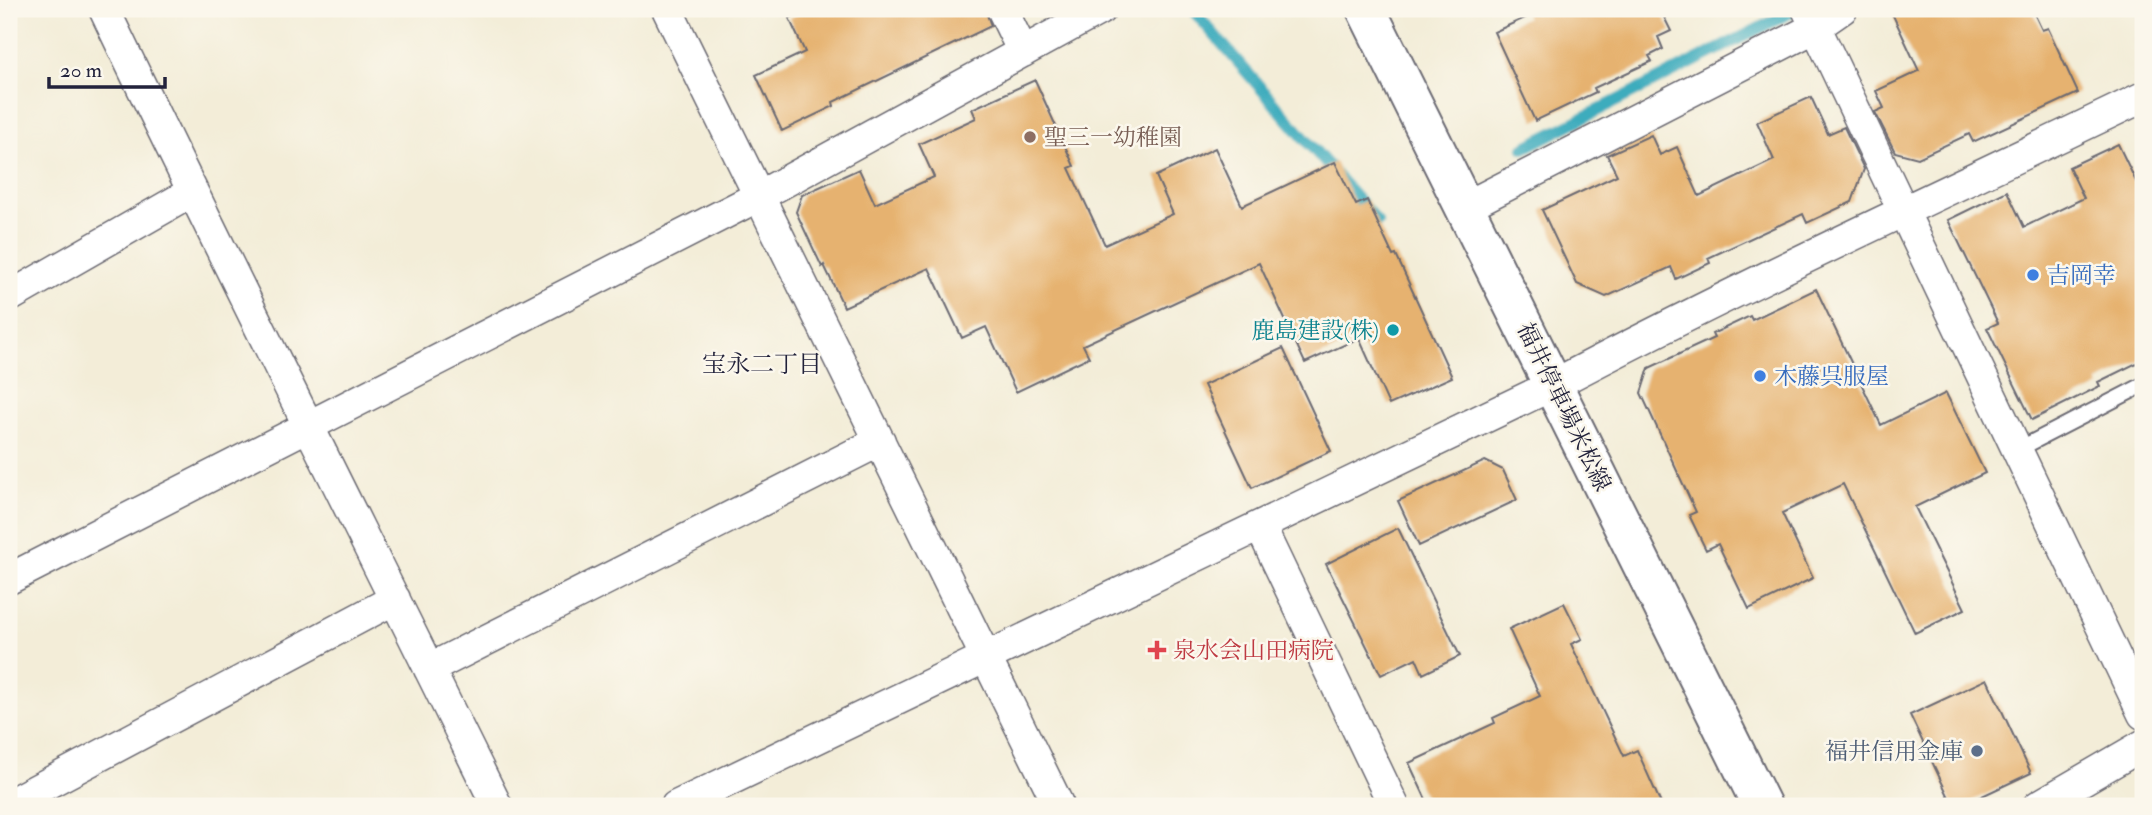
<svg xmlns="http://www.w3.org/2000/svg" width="2152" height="815" font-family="'IM FELL Double Pica','Noto Serif JP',serif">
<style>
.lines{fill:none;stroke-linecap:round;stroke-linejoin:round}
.stream{stroke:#3eacbd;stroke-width:12}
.building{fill:#e6b26f}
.service-casing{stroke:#6b6972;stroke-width:18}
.minor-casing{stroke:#6b6972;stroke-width:33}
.secondary-casing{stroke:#6b6972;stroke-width:42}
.service{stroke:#fff;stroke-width:14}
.minor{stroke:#fff;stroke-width:30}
.secondary{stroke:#fff;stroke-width:38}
.education-dot{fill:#8d6e63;stroke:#fbf7ec;stroke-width:2.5}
.shop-dot{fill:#3f7fe0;stroke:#fbf7ec;stroke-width:2.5}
.culture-dot{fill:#0f9aa8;stroke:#fbf7ec;stroke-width:2.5}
.health-dot{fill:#e0444e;stroke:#fbf7ec;stroke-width:2.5}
.service-dot{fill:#5c6f8a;stroke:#fbf7ec;stroke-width:2.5}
.labels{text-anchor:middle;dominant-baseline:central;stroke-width:5;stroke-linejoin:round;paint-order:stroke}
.education-label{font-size:23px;fill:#785e54;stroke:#fbf7ec;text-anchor:start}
.shop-label{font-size:23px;fill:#366cbe;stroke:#fbf7ec;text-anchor:start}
.culture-label{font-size:23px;fill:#0d838f;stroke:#fbf7ec;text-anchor:end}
.street-label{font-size:23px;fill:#22223b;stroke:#fbf7ec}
.health-label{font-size:23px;fill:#be3a42;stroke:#fbf7ec;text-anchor:start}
.service-label{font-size:23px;fill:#4e5e75;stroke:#fbf7ec;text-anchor:end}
.neighbourhood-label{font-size:24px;fill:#22223b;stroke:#fbf7ec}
</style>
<rect width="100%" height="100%" fill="#fbf7ec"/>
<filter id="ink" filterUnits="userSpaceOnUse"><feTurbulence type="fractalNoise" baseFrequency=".0143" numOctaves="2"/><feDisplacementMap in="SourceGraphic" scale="14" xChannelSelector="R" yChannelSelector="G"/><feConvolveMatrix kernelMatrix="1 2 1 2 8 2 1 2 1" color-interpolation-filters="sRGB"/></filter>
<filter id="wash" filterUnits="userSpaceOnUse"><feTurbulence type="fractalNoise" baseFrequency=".00686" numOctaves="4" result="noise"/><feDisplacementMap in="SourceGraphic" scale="28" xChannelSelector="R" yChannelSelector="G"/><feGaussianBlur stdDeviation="1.57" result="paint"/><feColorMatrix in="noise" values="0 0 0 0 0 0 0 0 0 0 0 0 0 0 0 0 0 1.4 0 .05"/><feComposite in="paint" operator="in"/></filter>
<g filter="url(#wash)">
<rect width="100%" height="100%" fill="#f3edd8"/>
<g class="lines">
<!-- stream -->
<path class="stream" d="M1192,9L1377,222
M1524,148L1797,9"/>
</g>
<g id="blocks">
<!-- building -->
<path class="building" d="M810,9H985L991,26L833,102L834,106L782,131L756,75L805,52L789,18Z
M1523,9H1660L1671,31L1658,37L1663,49L1649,56L1652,61L1594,88L1596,92L1535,121L1494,32L1527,17Z
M1890,9H2032L2042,30L2048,28L2078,93L1973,142L1969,134L1918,158L1895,152L1875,112L1884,108L1876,91L1919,71Z
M1035,80L1074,166L1069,168L1105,245L1173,214L1156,176L1215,148L1242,206L1335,162L1356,205L1367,200L1393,256L1396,255L1452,377L1389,405L1359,338L1305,363L1259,263L1083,345L1089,357L1016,392L986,327L962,338L929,268L844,307L824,265L822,267L796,212L802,195L859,169L875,204L934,177L919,144L976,118L972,109Z
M1811,97L1828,134L1844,127L1864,169L1852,202L1807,223L1803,214L1708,258L1710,263L1676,279L1671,267L1606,297L1577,284L1542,210L1617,175L1607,155L1651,135L1660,155L1677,147L1699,196L1774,160L1757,122Z
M2118,144L2143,196V360L2098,382L2100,386L2032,420L1987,328L1998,323L1948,220L2007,191L2024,227L2084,198L2069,167Z
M1816,289L1881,425L1946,393L1985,473L1915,507L1965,609L1915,633L1843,484L1782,513L1813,578L1749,609L1718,544L1706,550L1689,515L1696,512L1641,393L1649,368L1714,338L1712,334L1750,316L1752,320Z
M1283,348L1331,451L1252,488L1204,385Z
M1485,461L1503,470L1517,500L1419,546L1398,501Z
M1398,528L1460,656L1423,674L1416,658L1381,675L1326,564Z
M1564,603L1582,639L1571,644L1624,756L1637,750L1662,806H1429L1409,763L1495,723L1493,718L1540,696L1509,629Z
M1987,679L2031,773L1961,806H1953L1910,715Z"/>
</g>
</g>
<g filter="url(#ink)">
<use href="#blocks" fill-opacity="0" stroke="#6b6972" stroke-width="2"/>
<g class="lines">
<defs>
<path id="service" d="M2017,450L2143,385"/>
<path id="minor" d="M104,9C232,276 366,540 497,806
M667,9L1059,806
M1002,9L1023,52
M1807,9L2143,714
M1465,207L1816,27L1842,9
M9,297L192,192
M1260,526L1394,806
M9,579L759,196L1101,9
M429,669L880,441
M9,804L395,599
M676,806L1553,385C1746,283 1946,192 2143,97
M2038,806L2143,745"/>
<path id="secondary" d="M1366,9L1762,806"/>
</defs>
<!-- service casing -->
<use href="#service" class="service-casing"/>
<!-- minor casing -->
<use href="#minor" class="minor-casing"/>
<!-- secondary casing -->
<use href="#secondary" class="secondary-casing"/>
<!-- service -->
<use href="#service" class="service"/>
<!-- minor -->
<use href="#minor" class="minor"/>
<!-- secondary -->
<use href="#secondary" class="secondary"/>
</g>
</g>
<!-- markers -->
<circle class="education-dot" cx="1030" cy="137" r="7"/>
<g class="shop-dot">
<circle cx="2033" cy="275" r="7"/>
<circle cx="1760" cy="376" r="7"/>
</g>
<circle class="culture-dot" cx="1393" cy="330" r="7"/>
<path class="health-dot" d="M1153.5 639.5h7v7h7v7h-7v7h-7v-7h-7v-7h7z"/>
<circle class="service-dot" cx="1977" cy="751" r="7"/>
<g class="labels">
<!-- education labels -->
<g class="education-label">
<text x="1044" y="137">聖三一幼稚園</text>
</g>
<!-- shop labels -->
<g class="shop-label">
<text x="2047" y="275">吉岡幸</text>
<text x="1774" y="376">木藤呉服屋</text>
</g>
<!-- culture labels -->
<g class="culture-label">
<text x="1379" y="330">鹿島建設(株)</text>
</g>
<!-- street labels -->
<g class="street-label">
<text transform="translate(1564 407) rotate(64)">福井停車場米松線</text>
</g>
<!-- health labels -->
<g class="health-label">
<text x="1173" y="650">泉水会山田病院</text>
</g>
<!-- service labels -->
<g class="service-label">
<text x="1963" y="751">福井信用金庫</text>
</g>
<!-- neighbourhood labels -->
<g class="neighbourhood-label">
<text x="762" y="364">宝永二丁目</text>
</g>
</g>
<!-- margin -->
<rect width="2152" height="815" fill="none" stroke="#fbf7ec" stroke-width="35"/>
<!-- scale -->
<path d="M49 77v10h116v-10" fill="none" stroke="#22223b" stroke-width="3.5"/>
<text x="60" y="77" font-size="21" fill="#22223b" stroke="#fbf7ec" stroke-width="5" paint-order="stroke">20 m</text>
</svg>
